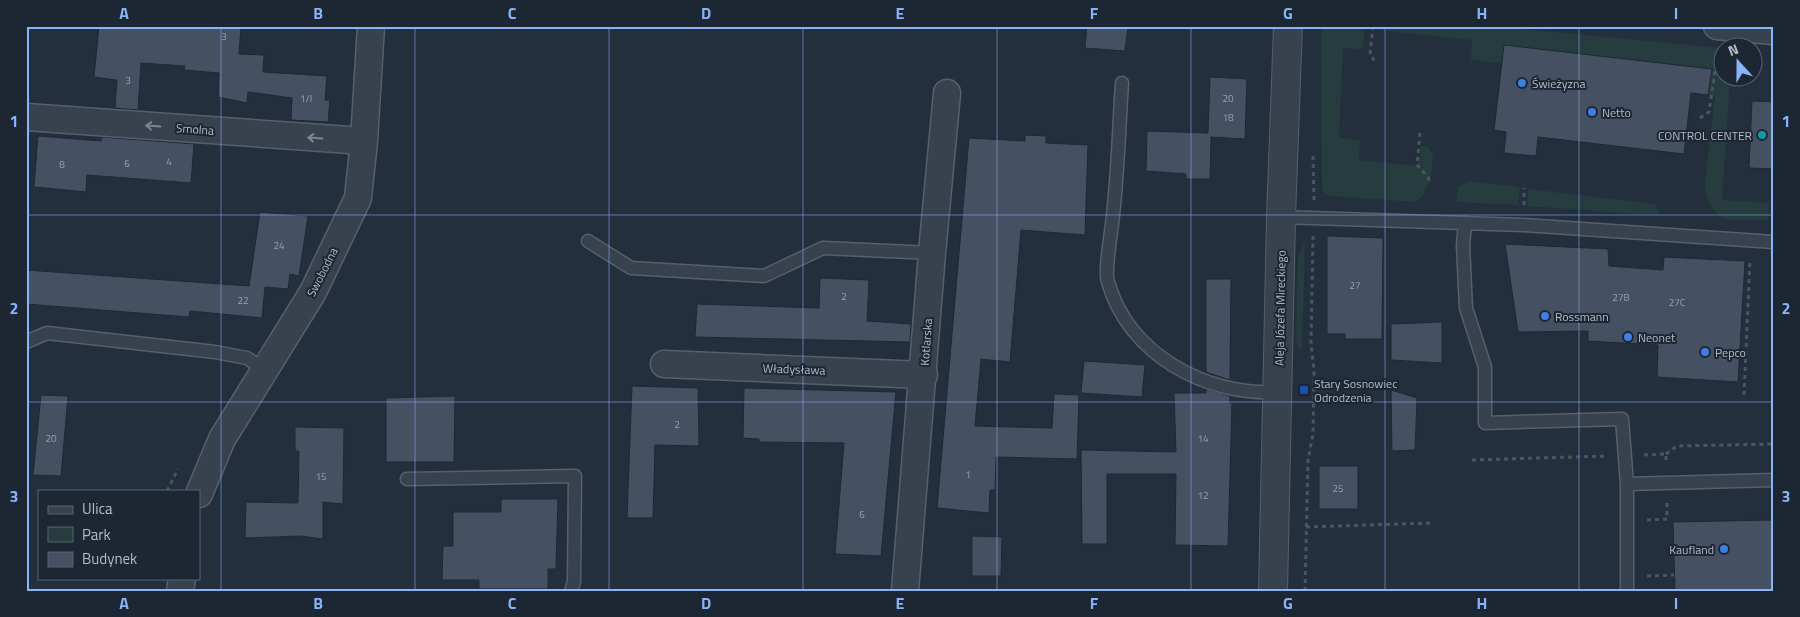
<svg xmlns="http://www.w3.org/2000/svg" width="1800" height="617" font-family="'Titillium Web',sans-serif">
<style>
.green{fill:#263c3f}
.building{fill:#455162;stroke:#1f2835}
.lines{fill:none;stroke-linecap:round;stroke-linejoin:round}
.service-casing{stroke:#565f6c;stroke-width:15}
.minor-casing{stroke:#565f6c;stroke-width:29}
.tertiary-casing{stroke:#565f6c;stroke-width:30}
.path{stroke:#44595c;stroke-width:3;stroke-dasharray:4 4;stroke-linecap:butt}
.service{stroke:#38414e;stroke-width:12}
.minor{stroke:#38414e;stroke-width:26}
.tertiary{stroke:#38414e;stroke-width:28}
.oneway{stroke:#7c8592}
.grid{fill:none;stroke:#8ab4f8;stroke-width:1;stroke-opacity:0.55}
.shop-dot{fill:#3f7fe0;stroke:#1d2633;stroke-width:2}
.culture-dot{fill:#0f9aa8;stroke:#1d2633;stroke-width:2}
.transit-dot{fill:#1a4fb4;stroke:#1d2633;stroke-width:2}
.labels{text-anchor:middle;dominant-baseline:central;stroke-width:4;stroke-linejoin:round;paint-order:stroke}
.number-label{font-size:10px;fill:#98a1af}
.poi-label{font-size:12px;fill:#b4bcc9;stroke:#1d2633;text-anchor:start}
.street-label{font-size:12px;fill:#b4bcc9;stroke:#1d2633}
.neatline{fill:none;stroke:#8ab4f8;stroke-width:2}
.grid-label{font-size:16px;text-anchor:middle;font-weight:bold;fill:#8ab4f8}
</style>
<rect width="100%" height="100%" fill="#242f3e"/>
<!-- green -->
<path class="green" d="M1323,26H1365L1363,49L1343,48L1339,138L1360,140L1359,160L1418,166L1421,146L1429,148L1433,155L1431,183H1428L1424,194L1416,202L1330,196L1322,191L1321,28Z
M1379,26H1491L1722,48V78H1730L1722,200L1769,203L1768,220C1755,219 1736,222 1724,218C1711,213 1704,194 1705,181L1715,96L1708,95L1711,69L1504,45L1501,63L1471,60L1472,40L1378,30Z
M1468,181L1520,187L1518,205L1456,202L1458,187Z
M1528,189L1655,204L1659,212L1657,215H1649L1527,206Z
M1305,242L1302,351L1298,348L1296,342L1298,256Z"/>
<!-- building -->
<path class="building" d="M99,26H241L239,54L264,55L263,72L327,76L325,100H330L328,122L291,120L292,98L248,92L247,103L218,97L219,73L184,70L185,66L141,63L138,110L115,108L117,80L94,77Z
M1087,26H1128L1125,51L1085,48Z
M1504,45L1712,69L1708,95L1691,93L1684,154L1538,137L1536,156L1504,153L1506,132L1494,130Z
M1210,77L1247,79L1245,139L1211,137L1210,179H1186V174L1146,171L1147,131L1208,133Z
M1752,101L1774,102V169L1749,168Z
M1025,135L1046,136V143L1088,145L1085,235L1021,230L1010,362L981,359L975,426L1052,428L1054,394L1079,395L1077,459L996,457L995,490H990L989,513L937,508L969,138L1025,141Z
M38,136L101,141L102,137L194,144L191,183L87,175L86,192L34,187Z
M260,212L308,216L299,276L290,274L288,289L265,287L262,318L190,311L189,317L26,304V270L249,286Z
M1327,236L1383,238L1382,339H1345V334H1327Z
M1505,244L1608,249L1609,266L1663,270L1664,257L1745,261L1738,382L1657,377L1658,345L1588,341V331L1518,332Z
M820,278L869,280L867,321L911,324L910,342L695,337L697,304L819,308Z
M1206,279H1231L1230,380L1206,372Z
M1442,322V363L1391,360V324Z
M1084,361L1145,365L1142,397L1081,393Z
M632,386L698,388L699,446L655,445L653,518H627Z
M744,388L896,392L881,556L835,554L844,443L759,442V439L743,438Z
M1206,389L1230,396V403H1232L1228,546L1175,545L1176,474H1107V544H1082L1081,450L1176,452L1174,393H1206Z
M1391,390L1417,398L1415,450L1392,451Z
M41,395L68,396L61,476L33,475Z
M455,396L454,462H386V398Z
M295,427L344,428L343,504L323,502V539L301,536L245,538L246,502L298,503L299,451H295Z
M1319,466H1358V509H1319Z
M501,499H558L556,569H548V589H479V580H442L443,546H453V512H501Z
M1774,520V591H1675L1673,522Z
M972,536L1002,537L1001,576H972Z"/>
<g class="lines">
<defs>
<path id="service" d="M1122,83C1119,127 1118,171 1113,215C1112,229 1104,271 1108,282C1129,355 1206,396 1278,392
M1281,217L1523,225L1774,242
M1465,223L1463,245L1466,308L1485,367V423L1622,419L1627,484
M588,241L631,268L764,276L823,248L932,253
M26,342L47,333L215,352L247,358L265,370
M407,479L575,476L574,582L571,591
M1627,591V484L1774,480"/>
<path id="minor" d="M1717,26L1774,31
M26,117L364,141
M664,364L924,375
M199,494L222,439L313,292L358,198L364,141L371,26
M180,591L182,578
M905,591L932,253L947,93"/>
<path id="tertiary" d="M1273,591L1281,217L1288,26"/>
</defs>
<!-- service casing -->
<use href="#service" class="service-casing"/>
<!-- minor casing -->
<use href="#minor" class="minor-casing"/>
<!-- tertiary casing -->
<use href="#tertiary" class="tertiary-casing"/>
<!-- path -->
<path class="path" d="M1373,26L1370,54L1376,63
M1700,118L1709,112L1718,51
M1420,133L1417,165L1428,177L1429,182
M1313,156L1314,200
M1524,205V188
M1744,395L1750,260
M1666,454L1677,446L1774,444
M1644,455L1666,454V463
M1472,460L1606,456
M167,491L178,469
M1647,520L1667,519V502
M1306,527L1431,523
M1647,576L1674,575
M1305,591L1308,460L1313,434L1314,370L1311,343L1313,236"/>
<!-- service -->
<use href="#service" class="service"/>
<!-- minor -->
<use href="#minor" class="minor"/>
<!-- tertiary -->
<use href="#tertiary" class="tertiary"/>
</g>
<!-- one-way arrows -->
<defs><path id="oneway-shaft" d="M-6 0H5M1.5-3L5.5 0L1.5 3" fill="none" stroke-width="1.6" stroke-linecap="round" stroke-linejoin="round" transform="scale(1.25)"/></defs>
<g class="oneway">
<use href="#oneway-shaft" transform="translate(153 126) rotate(-176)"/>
<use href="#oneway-shaft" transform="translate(315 138) rotate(-176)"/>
</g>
<!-- grid -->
<path class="grid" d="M221,26V591M415,26V591M609,26V591M803,26V591M997,26V591M1191,26V591M1385,26V591M1579,26V591M26,215H1774M26,402H1774"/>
<!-- markers -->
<g class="shop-dot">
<circle cx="1522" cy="83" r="5"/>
<circle cx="1592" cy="112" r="5"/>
<circle cx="1545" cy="316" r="5"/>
<circle cx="1628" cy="337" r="5"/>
<circle cx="1705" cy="352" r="5"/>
<circle cx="1724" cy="549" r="5"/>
</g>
<circle class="culture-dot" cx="1762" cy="135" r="5"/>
<rect class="transit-dot" x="1299" y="385" width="10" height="10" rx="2.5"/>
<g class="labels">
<!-- number labels -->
<g class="number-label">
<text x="224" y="36">3</text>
<text x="128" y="80">3</text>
<text x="306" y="98">1/I</text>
<text x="1228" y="98">20</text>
<text x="1228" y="117">18</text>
<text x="169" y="161">4</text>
<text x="127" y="163">6</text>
<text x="62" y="164">8</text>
<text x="279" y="245">24</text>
<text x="1355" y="285">27</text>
<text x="844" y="296">2</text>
<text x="1621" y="297">27B</text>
<text x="243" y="300">22</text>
<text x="1677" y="302">27C</text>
<text x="677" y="424">2</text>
<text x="51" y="438">20</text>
<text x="1203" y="438">14</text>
<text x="968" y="474">1</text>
<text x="321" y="476">15</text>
<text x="1338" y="488">25</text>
<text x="1203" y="495">12</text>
<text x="862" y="514">6</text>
</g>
<!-- poi labels -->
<g class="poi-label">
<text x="1532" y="83">Świeżyzna</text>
<text x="1602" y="112">Netto</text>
<text x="1752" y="135" text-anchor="end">CONTROL CENTER</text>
<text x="1555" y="316">Rossmann</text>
<text x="1638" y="337">Neonet</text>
<text x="1715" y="352">Pepco</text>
<text x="1314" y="383">Stary Sosnowiec<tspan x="1314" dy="14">Odrodzenia</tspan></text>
<text x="1714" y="549" text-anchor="end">Kaufland</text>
</g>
<!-- street labels -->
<g class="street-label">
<text transform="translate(195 129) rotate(4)">Smolna</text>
<text transform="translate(322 272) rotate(-63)">Swobodna</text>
<text transform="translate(1280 308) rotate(-89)">Aleja Józefa Mireckiego</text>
<text transform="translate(926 342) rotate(-86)">Kotlarska</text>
<text transform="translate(794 369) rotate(2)">Władysława</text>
</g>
</g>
<!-- border -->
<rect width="1800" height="617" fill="none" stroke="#1d2633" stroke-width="55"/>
<!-- legend -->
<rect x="38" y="490" width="162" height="90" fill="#1d2633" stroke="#59626f"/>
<rect x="48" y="506" width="25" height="8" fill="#38414e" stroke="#59626f"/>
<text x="82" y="514" font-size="15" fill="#b4bcc9">Ulica</text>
<rect x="48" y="527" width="25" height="15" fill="#263c3f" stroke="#59626f"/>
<text x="82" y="540" font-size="15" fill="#b4bcc9">Park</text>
<rect x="48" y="552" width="25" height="15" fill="#455162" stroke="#59626f"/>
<text x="82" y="564" font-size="15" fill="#b4bcc9">Budynek</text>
<!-- north arrow -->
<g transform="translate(1738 62) rotate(339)"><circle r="24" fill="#1d2633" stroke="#59626f"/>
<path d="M0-4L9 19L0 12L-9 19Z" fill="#8ab4f8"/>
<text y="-8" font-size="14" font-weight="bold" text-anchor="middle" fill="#b4bcc9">N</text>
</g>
<rect x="28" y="28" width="1744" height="562" class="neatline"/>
<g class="grid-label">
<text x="124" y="19">A</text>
<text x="318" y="19">B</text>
<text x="512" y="19">C</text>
<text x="706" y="19">D</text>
<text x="900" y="19">E</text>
<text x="1094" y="19">F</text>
<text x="1288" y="19">G</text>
<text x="1482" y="19">H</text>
<text x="1676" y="19">I</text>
<text x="14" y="127">1</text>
<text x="1786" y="127">1</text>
<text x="14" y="314">2</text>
<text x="1786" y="314">2</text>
<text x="14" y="502">3</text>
<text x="1786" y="502">3</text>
<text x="124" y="609">A</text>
<text x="318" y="609">B</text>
<text x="512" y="609">C</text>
<text x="706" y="609">D</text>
<text x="900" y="609">E</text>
<text x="1094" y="609">F</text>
<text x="1288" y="609">G</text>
<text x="1482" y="609">H</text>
<text x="1676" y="609">I</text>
</g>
</svg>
